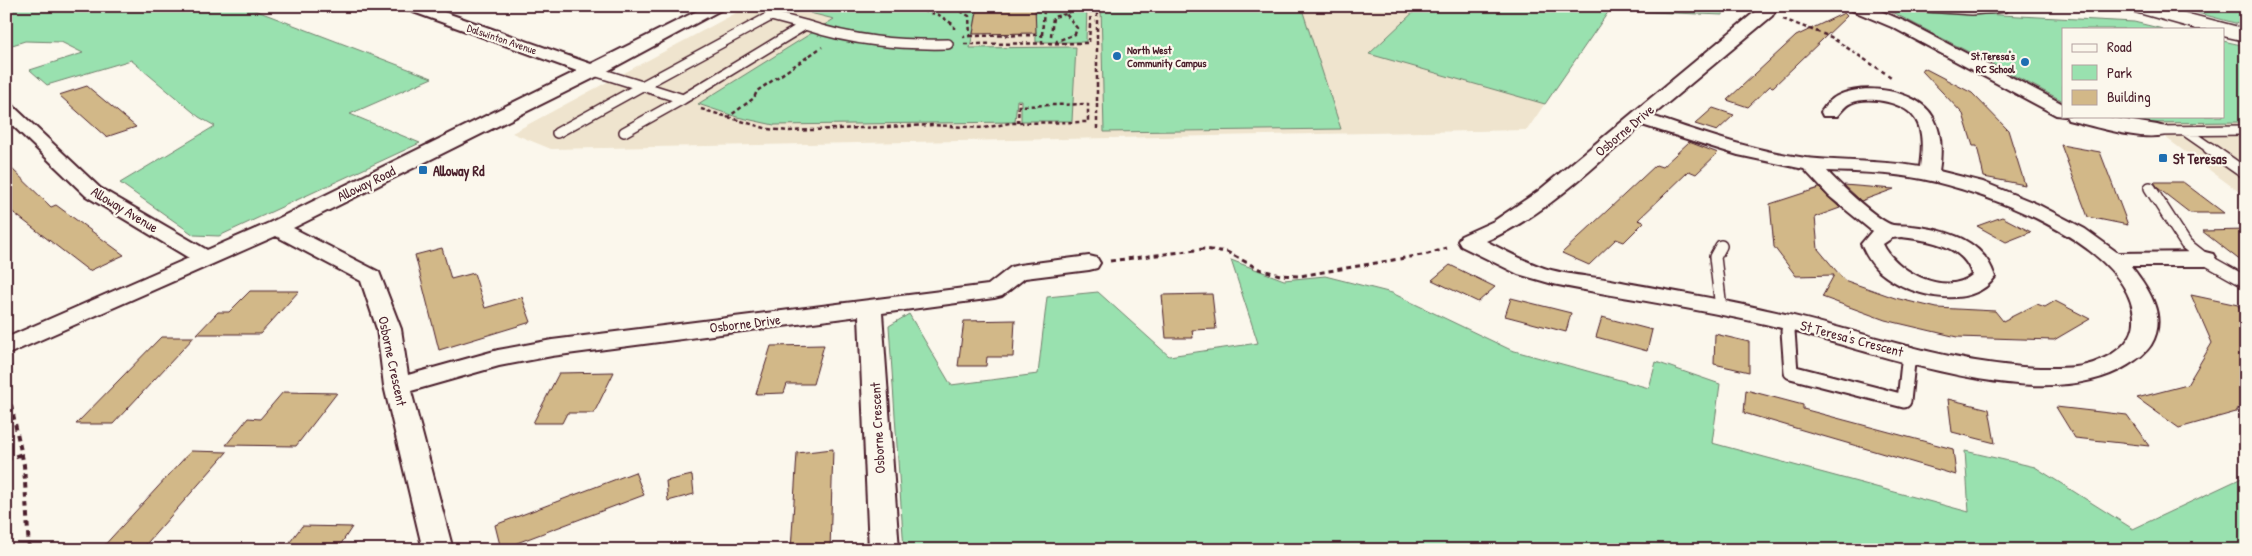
<svg xmlns="http://www.w3.org/2000/svg" width="2252" height="556" font-family="'Patrick Hand',sans-serif">
<style>
.built{fill:#efe4ce}
.green{fill:#99e1af;stroke:#72806d}
.building{fill:#d2b888;stroke:#4a1f2b}
.lines{fill:none;stroke-linecap:round;stroke-linejoin:round}
.service-far2-casing{stroke:#4a1f2b;stroke-width:12}
.service-far1-casing{stroke:#4a1f2b;stroke-width:14}
.service-casing{stroke:#4a1f2b;stroke-width:17}
.minor-casing{stroke:#4a1f2b;stroke-width:4}
.trunk-casing{stroke:#4a1f2b;stroke-width:3}
.path-far2{stroke:#4a1f2b;stroke-width:2.5;stroke-dasharray:4 3;stroke-linecap:butt}
.path-far1{stroke:#4a1f2b;stroke-width:3;stroke-dasharray:5 4;stroke-linecap:butt}
.path{stroke:#4a1f2b;stroke-width:4;stroke-dasharray:5.5 4.5;stroke-linecap:butt}
.service-far2{stroke:#fbf7ec;stroke-width:9}
.service-far1{stroke:#fbf7ec;stroke-width:11}
.service{stroke:#fbf7ec;stroke-width:13}
.minor{fill:#fbf7ec;fill-rule:evenodd}
.trunk{fill:#fbf7ec;fill-rule:evenodd}
.poi-dot{fill:#1f6fb2;stroke:#fbf7ec;stroke-width:2}
.labels{text-anchor:middle;dominant-baseline:central;stroke-width:4.5;stroke-linejoin:round;paint-order:stroke}
.far-street-label{font-size:11px;fill:#4a1f2b;stroke:#fbf7ec}
.far-poi-label{font-size:11px;font-weight:bold;fill:#4a1f2b;stroke:#fbf7ec;text-anchor:start}
.street-label{font-size:14px;fill:#4a1f2b;stroke:#fbf7ec}
.poi-label{font-size:14px;font-weight:bold;fill:#4a1f2b;stroke:#fbf7ec;text-anchor:start}
</style>
<rect width="100%" height="100%" fill="#fbf7ec"/>
<filter id="ink" filterUnits="userSpaceOnUse"><feTurbulence type="fractalNoise" baseFrequency=".02" numOctaves="2"/><feDisplacementMap in="SourceGraphic" scale="10" xChannelSelector="R" yChannelSelector="G"/><feConvolveMatrix kernelMatrix="1 2 1 2 8 2 1 2 1" color-interpolation-filters="sRGB"/></filter>
<g filter="url(#ink)">
<!-- built -->
<path class="built" d="M749,6H1611L1527,130L551,149L512,133Z
M2246,56V197L2146,123L2102,116H2223Z"/>
<!-- green -->
<path class="green" d="M6,6H244L432,78L350,114L420,143L219,236L194,235L120,183L215,126L199,117L131,60L47,85L30,70L83,53L61,42L25,41L6,47Z
M813,6H978L970,48L1076,47L1072,121H1021V100H1017L1015,122L774,125L737,117L698,104L834,19L810,13L816,7Z
M1035,6H1087L1086,42H1036Z
M1101,6H1301L1341,129L1104,132Z
M1420,6H1724L1723,15L1627,11L1611,8L1545,104L1369,54Z
M2172,6H2246V26Z
M1886,9L2134,22L2163,29H2063V101Z
M2223,41L2246,46V122L2146,123L2102,116H2223Z
M1231,260L1284,280L1325,276L1392,293L1511,350L1649,388L1656,362L1720,384L1712,443L1969,512L1965,451L2035,467L2133,529L2246,476V550H904L889,326L909,314L951,385L1038,374L1047,297L1098,292L1169,356L1258,343Z"/>
<!-- building -->
<path class="building" d="M978,6H1035L1036,33L973,34Z
M1844,13L1847,16L1773,87L1770,86L1748,107L1727,100L1796,36Z
M1924,68L1972,93L2008,130L2025,185L1984,177L1977,146H1973L1963,114L1922,71Z
M87,86L136,127L106,137L59,95Z
M1713,108L1734,115L1717,131L1695,124Z
M1689,142L1718,153L1696,174L1689,171L1638,220L1644,222L1624,242L1616,239L1589,265L1562,253L1656,165L1662,167Z
M2061,145L2100,152L2128,225L2088,217Z
M6,163L51,207L56,205L124,255L89,271L6,207Z
M2154,182H2183L2224,213H2190L2159,189Z
M1844,185L1894,189L1861,201Z
M1819,188L1840,208L1815,217L1818,249L1844,280L1895,298L1937,308L1995,311L2003,321L2037,304L2045,307L2055,301L2090,319L2054,340L1957,337L1885,320L1822,297L1834,275L1796,276L1774,247L1770,204Z
M2002,217L2031,232L2006,242L1977,226Z
M2246,230V265L2202,231Z
M442,248L451,279L474,273L485,308L522,297L531,322L439,350L415,255Z
M1450,265L1495,287L1478,302L1432,280Z
M250,291H299L260,334H197L218,312H229Z
M1212,294L1216,329L1192,330L1193,338H1166L1162,295Z
M2191,295L2238,305L2246,320V394L2236,412L2179,428L2137,398L2187,385L2212,343Z
M1511,298L1571,313L1566,332L1505,316Z
M1602,317L1652,330L1647,351L1596,337Z
M1015,320L1013,357H987L986,366H958L964,321Z
M1715,334L1749,342V372L1714,364Z
M161,337H194L113,424H76Z
M824,345L813,384H787L784,393L756,394L771,346Z
M614,372L594,413H567L562,423H533L559,373Z
M1746,390L1803,405V409L1953,449L1956,475L1744,413Z
M283,392L337,393L296,446L226,445L248,418L260,419Z
M1948,399L1989,409L1995,443L1952,432Z
M2056,407L2127,415L2149,446L2075,438Z
M833,449L830,550H791L797,453Z
M191,451L227,452L141,550H100Z
M635,472L644,495L501,549L495,525Z
M692,475L694,494L668,501L666,481Z
M302,526L352,527L337,550H284Z"/>
<g class="lines">
<defs>
<path id="service-far2" d="M1911,6L1972,10L2005,7
M771,16L805,25L683,99L642,86Z
M805,25C853,41 898,45 948,44
M594,71L642,86
M2157,131L2246,130
M2185,131L2211,149
M624,132L683,99
M557,133L642,86"/>
<path id="service-far1" d="M2209,148L2246,174
M2150,188L2186,244L2205,259L2246,282
M1721,246L1715,257L1721,308
M1787,321L1788,332"/>
<path id="service" d="M1788,331L1791,372L1904,401L1909,353"/>
<path id="minor" d="M403,6H427L591,64L707,6H728L600,75L293,228L379,272L401,329L408,375L498,350L552,340L988,285L1011,267L1019,265L1089,256L1097,258L1100,263L1097,268L1089,270L1025,278L1002,296L994,298L882,313L899,550H869L859,316L552,356L499,366L411,391L453,550H423L384,386L377,329L361,281L276,236L6,355V338L189,258L86,196L6,119V104L12,105L100,188L207,250L269,223L577,71L405,9Z
M1762,6H1778L1772,16L1652,116C1702,133 1753,151 1806,158C1844,162 1882,160 1920,167C1922,152 1924,133 1916,120C1906,102 1869,95 1851,103C1845,105 1841,112 1837,116H1823L1821,112C1825,106 1831,99 1837,96C1864,82 1918,90 1933,117C1942,133 1942,153 1939,171L1983,182L2037,204L2085,229L2118,253L2205,252L2213,254L2216,259L2213,264L2205,266H2131C2149,289 2168,317 2151,345C2145,354 2138,359 2128,365C2040,421 1860,345 1765,324C1694,308 1623,298 1553,284L1518,274L1461,246L1458,241L1461,236L1494,221L1537,192ZM1642,125L1738,155L1804,169L1829,196L1872,231L1861,244C1866,255 1871,264 1880,272C1908,296 1971,312 1995,277C1984,240 1947,230 1912,226C1906,225 1899,226 1893,225C1880,223 1837,182 1827,171C1859,172 1890,173 1922,179C1983,191 2120,241 2133,310C2139,336 2120,352 2098,361C2081,369 2059,368 2041,368C1947,365 1858,329 1767,310C1716,298 1663,290 1611,280C1589,276 1565,275 1544,268C1524,261 1505,251 1486,241C1545,216 1594,166 1642,125ZM1901,237C1928,240 1964,245 1972,275C1946,297 1896,272 1883,244L1892,238Z
M1847,6H1869L1906,22L2063,104L2064,116L2056,115L1894,28L1849,9Z
M2066,116H2103L2157,125L2164,127L2166,131L2164,135C2139,141 2094,126 2068,120Z"/>
<path id="trunk" d="M2125,6H2158L2246,29V41L2223,36V29H2196L2128,10Z"/>
</defs>
<!-- service-far2 casing -->
<use href="#service-far2" class="service-far2-casing"/>
<!-- service-far1 casing -->
<use href="#service-far1" class="service-far1-casing"/>
<!-- service casing -->
<use href="#service" class="service-casing"/>
<!-- minor casing -->
<use href="#minor" class="minor-casing"/>
<!-- trunk casing -->
<use href="#trunk" class="trunk-casing"/>
<!-- path-far2 -->
<path class="path-far2" d="M903,6L939,15L954,25V29
M956,6L957,9L969,16L970,36L963,37
M1097,6V131
M824,11L856,6
M1783,19L1831,37L1891,77
M1042,35L1044,10L1059,6
M970,36L1042,35V44
M1051,36L1053,17L1066,14
M964,44L1089,43L1091,6
M1056,44L1057,41L1075,34L1077,28L1066,14L1074,8L1059,7
M701,109L768,129L789,131L932,125L984,128L1010,123L1088,122V104L1018,106
M727,118L754,98L757,91L822,47
M1018,123L1019,101"/>
<!-- path-far1 -->
<path class="path-far1" d="M1110,261L1204,249L1227,252L1259,269L1280,275L1300,276L1428,254L1447,248"/>
<!-- path -->
<path class="path" d="M10,365L8,391L24,465L29,550
M6,460L22,454"/>
<!-- service-far2 -->
<use href="#service-far2" class="service-far2"/>
<!-- service-far1 -->
<use href="#service-far1" class="service-far1"/>
<!-- service -->
<use href="#service" class="service"/>
<!-- minor -->
<use href="#minor" class="minor"/>
<!-- trunk -->
<use href="#trunk" class="trunk"/>
</g>
</g>
<!-- markers -->
<g class="poi-dot">
<circle cx="1117" cy="56" r="5"/>
<circle cx="2025" cy="62" r="5"/>
<rect x="2158" y="153" width="10" height="10" rx="2.5"/>
<rect x="418" y="165" width="10" height="10" rx="2.5"/>
</g>
<g class="labels">
<!-- far-street labels -->
<g class="far-street-label">
<text transform="translate(502 39) rotate(19)">Dalswinton Avenue</text>
</g>
<!-- far-poi labels -->
<g class="far-poi-label">
<text x="1127" y="50">North West<tspan x="1127" dy="13">Community Campus</tspan></text>
<text x="2015" y="56" text-anchor="end">St Teresa's<tspan x="2015" dy="13">RC School</tspan></text>
</g>
<!-- street labels -->
<g class="street-label">
<text transform="translate(1624 130) rotate(-40)">Osborne Drive</text>
<text transform="translate(366 183) rotate(-26)">Alloway Road</text>
<text transform="translate(125 209) rotate(31)">Alloway Avenue</text>
<text transform="translate(745 323) rotate(-7)">Osborne Drive</text>
<text transform="translate(1852 338) rotate(15)">St Teresa's Crescent</text>
<text transform="translate(393 361) rotate(78)">Osborne Crescent</text>
<text transform="translate(877 428) rotate(-93)">Osborne Crescent</text>
</g>
<!-- poi labels -->
<g class="poi-label">
<text x="2173" y="158">St Teresas</text>
<text x="433" y="170">Alloway Rd</text>
</g>
</g>
<!-- margin -->
<rect width="2252" height="556" fill="none" stroke="#fbf7ec" stroke-width="25"/>
<rect x="12" y="12" width="2227" height="531" fill="none" stroke="#4a1f2b" stroke-width="2" filter="url(#ink)"/>
<!-- legend -->
<rect x="2062" y="28" width="162" height="90" fill="#fbf7ec" stroke="#b4a19f"/>
<rect x="2072" y="44" width="25" height="8" fill="#fbf7ec" stroke="#b4a19f"/>
<text x="2107" y="52" font-size="15" fill="#4a1f2b">Road</text>
<rect x="2072" y="65" width="25" height="15" fill="#99e1af" stroke="#b4a19f"/>
<text x="2107" y="78" font-size="15" fill="#4a1f2b">Park</text>
<rect x="2072" y="90" width="25" height="15" fill="#d2b888" stroke="#b4a19f"/>
<text x="2107" y="102" font-size="15" fill="#4a1f2b">Building</text>
</svg>
